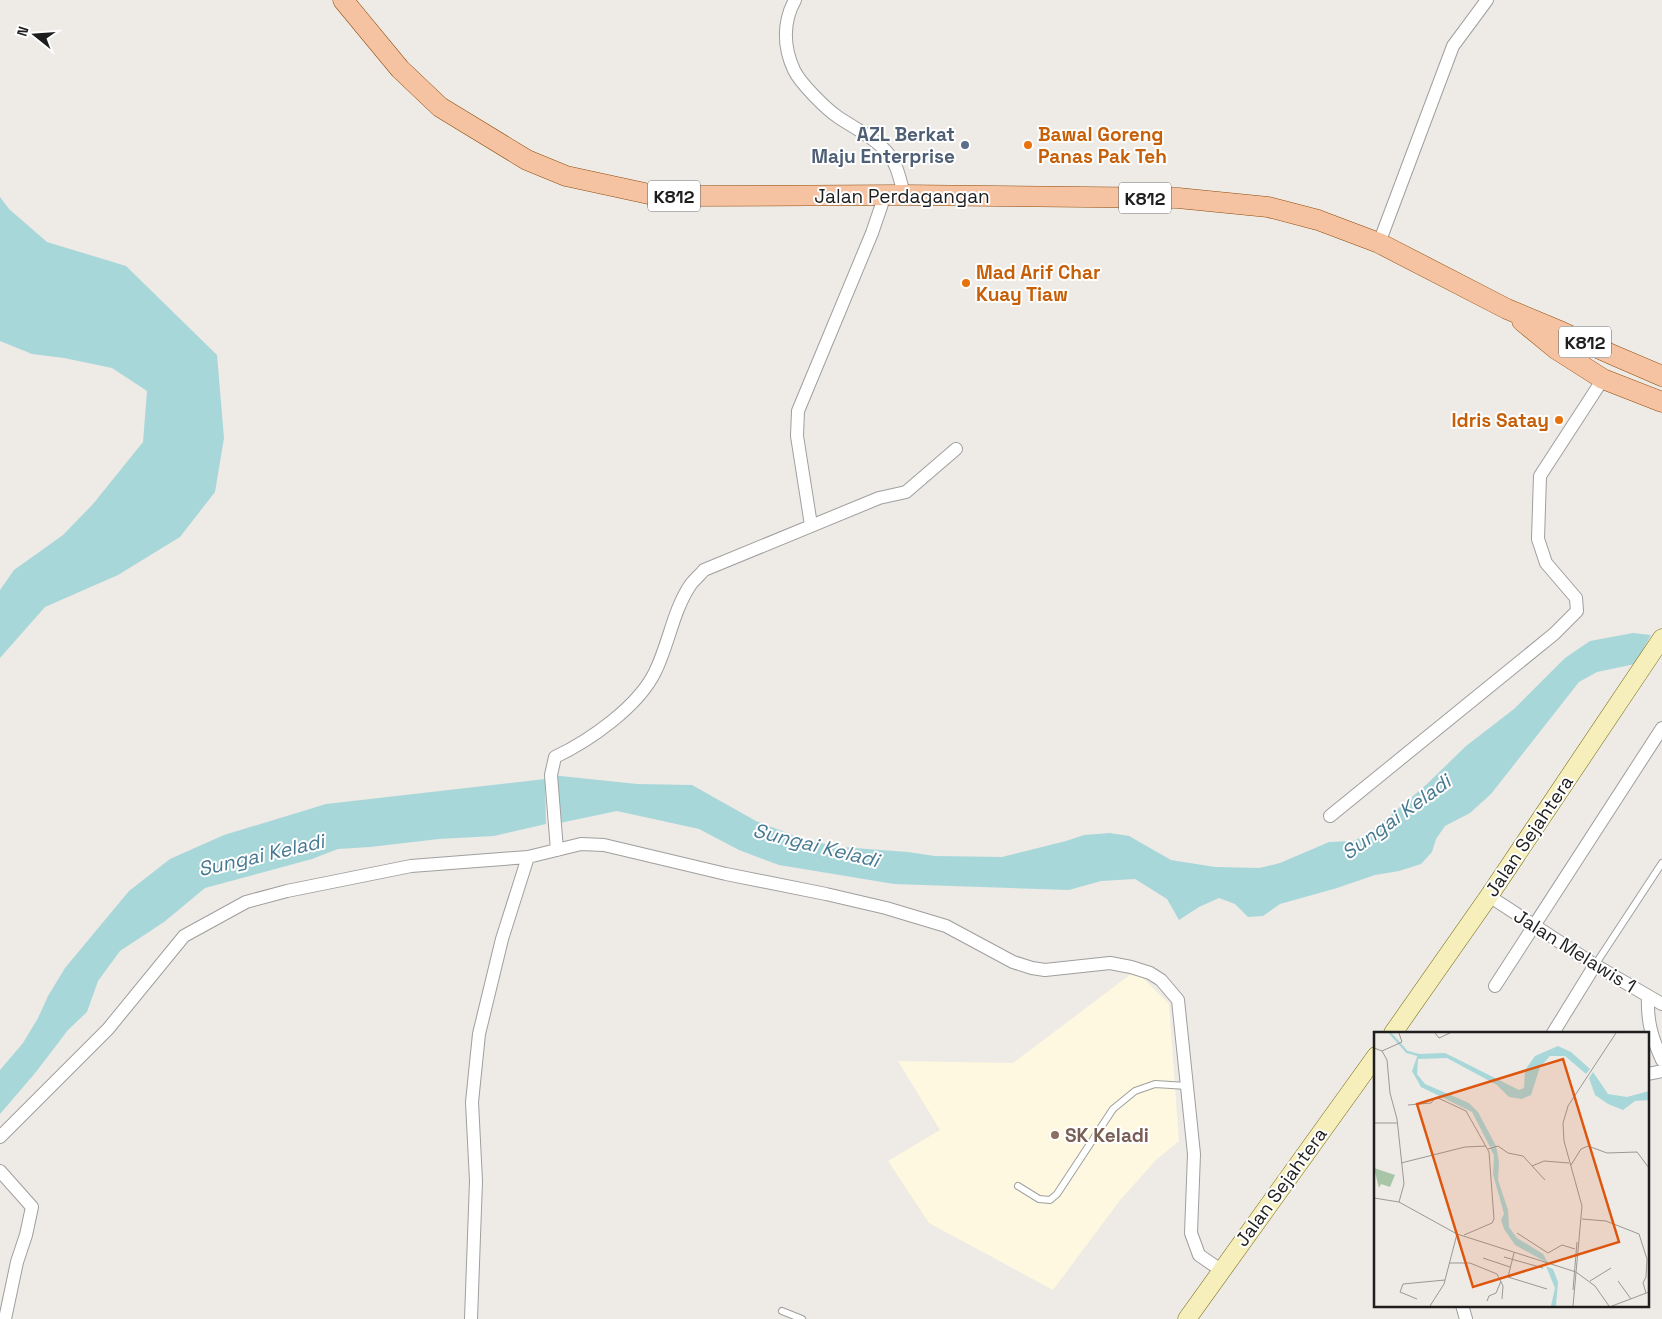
<svg xmlns="http://www.w3.org/2000/svg" width="1662" height="1319" font-family="'Space Grotesk',sans-serif">
<style>
.education{fill:#fdf8df}
.water{fill:#a8d7da}
.lines{fill:none;stroke-linecap:round;stroke-linejoin:round}
.service-casing{stroke:#9f9f9f;stroke-width:8}
.minor-casing{stroke:#9f9f9f;stroke-width:14}
.secondary-casing{stroke:#6f690b;stroke-width:19}
.primary-casing{stroke:#8f4c09;stroke-width:21}
.service{stroke:#fff;stroke-width:6}
.minor{stroke:#fff;stroke-width:12}
.secondary{stroke:#f6efbc;stroke-width:18}
.primary{stroke:#f6c3a2;stroke-width:20}
.service-dot{fill:#5c6f8a;stroke:#fff;stroke-width:2}
.food-dot{fill:#e8710a;stroke:#fff;stroke-width:2}
.education-dot{fill:#8d6e63;stroke:#fff;stroke-width:2}
.labels{text-anchor:middle;dominant-baseline:central;stroke-width:4;stroke-linejoin:round;paint-order:stroke}
.shield{fill:#fff;stroke:#626262;stroke-width:1}
.shield-label{font-size:18px;font-weight:bold;fill:#1e1e1e}
.service-label{font-size:19px;font-weight:bold;fill:#4e5e75;stroke:#fff;text-anchor:end}
.food-label{font-size:19px;font-weight:bold;fill:#c56008;stroke:#fff;text-anchor:start}
.street-label{font-size:19px;fill:#1e1e1e;stroke:#fff}
.education-label{font-size:19px;font-weight:bold;fill:#785e54;stroke:#fff;text-anchor:start}
.water-label{font-size:20px;font-style:italic;fill:#477991;stroke:#fff}
.inset-river{fill:none;stroke:#a8d7da;stroke-width:2.5}
.inset-road{fill:none;stroke:#9b9895;stroke-width:1}
.view{fill:#de560d;fill-opacity:0.15;stroke:#de560d;stroke-width:2.5}
.inset-edge{fill:none;stroke:#1e1e1e;stroke-width:2.5}
</style>
<rect width="100%" height="100%" fill="#eeeae5"/>
<!-- education -->
<path class="education" d="M1131,974L1141,976L1169,1004L1179,1141L1156,1160L1121,1199L1053,1290L929,1223L888,1161L940,1130L898,1061L1013,1063Z"/>
<!-- water -->
<path class="water" d="M0,197L9,209L47,242L126,266L217,355L224,438L215,492L180,537L118,575L45,607L0,658V590L14,570L63,535L93,504L143,442L147,391L112,368L64,358L32,354L0,341Z
M1633,633L1651,635L1635,664L1597,672L1579,682L1491,794L1470,813L1445,826L1436,839L1432,852L1421,864L1399,871L1375,875L1337,888L1280,904L1263,916L1248,917L1235,904L1219,898L1199,907L1179,920L1167,899L1135,879L1101,881L1069,890L894,884L779,865L739,850L699,829L617,811L555,824L551,775L637,784L692,785L756,821L805,840L841,847L908,852L935,856L1002,857L1066,841L1084,835L1110,833L1129,836L1171,860L1215,867L1259,868L1280,863L1329,842L1354,841L1371,832L1427,784L1466,746L1514,709L1565,658L1590,641Z
M545,779L546,824L494,836L439,839L370,847L338,849L312,859L205,888L164,922L120,951L98,981L87,1012L68,1030L36,1072L0,1114V1070L23,1043L38,1018L48,996L65,968L129,891L170,859L224,835L326,804Z"/>
<g class="lines">
<defs>
<path id="service" d="M1595,965L1662,863
M1018,1186L1039,1199L1050,1200L1057,1194L1113,1109L1135,1091L1155,1084L1187,1086
M782,1311L802,1319"/>
<path id="minor" d="M795,0C783,21 783,47 794,70C800,83 826,109 838,117C854,128 872,136 885,150C897,162 900,179 904,195
M1379,243L1453,46L1487,0
M811,525L797,436L798,411L872,233L885,195
M1330,816L1554,634L1577,611L1576,598L1546,563L1538,539L1540,476L1603,379
M557,850L551,775L555,757C589,741 638,707 655,672C669,644 673,610 691,584C695,579 700,575 704,570L879,498L906,492L956,449
M1489,896L1595,965L1662,1004
M1495,986L1662,728
M1648,997C1647,1022 1652,1038 1662,1060
M1553,1033L1595,965
M1648,1074L1662,1071
M0,1137L108,1029L184,936L246,902L287,891L411,866L528,857L581,844L604,845L726,874L826,894L886,908L946,926L1013,962L1032,968L1045,970L1110,963L1131,967L1150,973L1161,980L1178,1000L1194,1154L1191,1233L1199,1255L1222,1271
M0,1171L32,1207L26,1235L17,1262L5,1319
M1462,1305L1466,1319
M471,1319L476,1181L472,1102L479,1034L502,939L528,857"/>
<path id="secondary" d="M1393,1033L1489,896L1662,638
M1187,1319L1376,1056"/>
<path id="primary" d="M343,0L400,69L440,107L527,160L566,176L649,194L685,196L904,195L1178,198L1268,207L1318,220L1379,243L1507,309L1562,332L1613,355L1662,376
M1522,321L1556,349L1603,379L1662,402"/>
</defs>
<!-- service casing -->
<use href="#service" class="service-casing"/>
<!-- minor casing -->
<use href="#minor" class="minor-casing"/>
<!-- secondary casing -->
<use href="#secondary" class="secondary-casing"/>
<!-- primary casing -->
<use href="#primary" class="primary-casing"/>
<!-- service -->
<use href="#service" class="service"/>
<!-- minor -->
<use href="#minor" class="minor"/>
<!-- secondary -->
<use href="#secondary" class="secondary"/>
<!-- primary -->
<use href="#primary" class="primary"/>
</g>
<!-- markers -->
<circle class="service-dot" cx="965" cy="145" r="5"/>
<g class="food-dot">
<circle cx="1028" cy="145" r="5"/>
<circle cx="966" cy="283" r="5"/>
<circle cx="1559" cy="420" r="5"/>
</g>
<circle class="education-dot" cx="1055" cy="1135" r="5"/>
<g class="labels">
<!-- shield labels -->
<g class="shield">
<rect x="648" y="180.5" width="52" height="31" rx="4"/>
<rect x="1119" y="182.5" width="52" height="31" rx="4"/>
<rect x="1559" y="326.5" width="52" height="31" rx="4"/>
</g>
<g class="shield-label">
<text x="674" y="196">K812</text>
<text x="1145" y="198">K812</text>
<text x="1585" y="342">K812</text>
</g>
<!-- service labels -->
<g class="service-label">
<text x="955" y="134">AZL Berkat<tspan x="955" dy="22">Maju Enterprise</tspan></text>
</g>
<!-- food labels -->
<g class="food-label">
<text x="1038" y="134">Bawal Goreng<tspan x="1038" dy="22">Panas Pak Teh</tspan></text>
<text x="976" y="272">Mad Arif Char<tspan x="976" dy="22">Kuay Tiaw</tspan></text>
<text x="1549" y="420" text-anchor="end">Idris Satay</text>
</g>
<!-- street labels -->
<g class="street-label">
<text x="902" y="196">Jalan Perdagangan</text>
<text transform="translate(1529 836) rotate(-56)">Jalan Sejahtera</text>
<text transform="translate(1575 951) rotate(32)">Jalan Melawis 1</text>
<text transform="translate(1281 1187) rotate(-54)">Jalan Sejahtera</text>
</g>
<!-- education labels -->
<g class="education-label">
<text x="1065" y="1135">SK Keladi</text>
</g>
<!-- water labels -->
<g class="water-label">
<text transform="translate(1396 817) rotate(-36)">Sungai Keladi</text>
<text transform="translate(816 845) rotate(14)">Sungai Keladi</text>
<text transform="translate(261 855) rotate(-13)">Sungai Keladi</text>
</g>
</g>
<!-- overview -->
<g transform="translate(1374 1032)">
<rect width="275" height="275" fill="#eeeae5"/>
<path d="M0,136L21,143L16,155L7,152L5,156Z" fill="#a8c6a7"/>
<path d="M184,14L197,20L216,37L212,42L191,24H176L166,35L157,63L148,67L135,65L123,53L73,26L44,27L43,42L51,52L95,71L104,80L122,114L125,130L124,148L134,178L135,195L143,206L169,222L174,231L141,213L130,197L127,188L130,182L119,142L120,123L116,116L120,114L116,115L98,80L47,55L38,39L44,22L71,21L145,58L150,56L151,38L161,24ZM219,40L234,62L253,65L275,59V68L261,69L249,78L234,72L221,63L215,46ZM172,234L179,237L184,250L182,274H177L181,256Z" fill="#a8d7da"/>
<path class="inset-river" d="M16,1L33,20L48,24"/>
<path class="inset-road" d="M61,1L65,6L76,1M0,16L8,19L13,28L16,61L23,87L30,152L25,170M8,19L28,10L25,1M34,73L57,71L62,65L92,79L115,120L120,187L118,191L90,203M0,91H23M114,117L124,114L134,121L149,124L171,148M27,131L91,115L112,114M197,133L207,117L214,114L233,121L263,120L275,136M158,134L170,129L195,131M0,166L25,170L83,202L202,240M208,187L232,189L265,202L273,227L272,245L269,251L272,261M143,201L174,221L188,213L201,217M140,221L134,245L173,257M130,225L169,236M109,226L136,235M75,231H96L123,242L129,254L128,267M202,240L221,254L235,274M216,249L237,236M244,249L257,267M199,258L203,210M43,267L26,260L29,252L71,248M113,269L115,264L122,261L127,249M56,274L70,252L83,202M199,274L208,174L190,109L189,91L194,74L242,1M238,274L275,260"/>
<path class="view" d="M189,27L245,210L99,255L43,72Z"/>
<rect width="275" height="275" class="inset-edge"/>
</g>
<!-- north arrow -->
<g transform="translate(35 35) rotate(287)" stroke="#ffffff" stroke-width="4" paint-order="stroke">
<path d="M0-4L9 19L0 12L-9 19Z" fill="#1e1e1e"/>
<text y="-8" font-size="14" font-weight="bold" text-anchor="middle" fill="#1e1e1e">N</text>
</g>
</svg>
